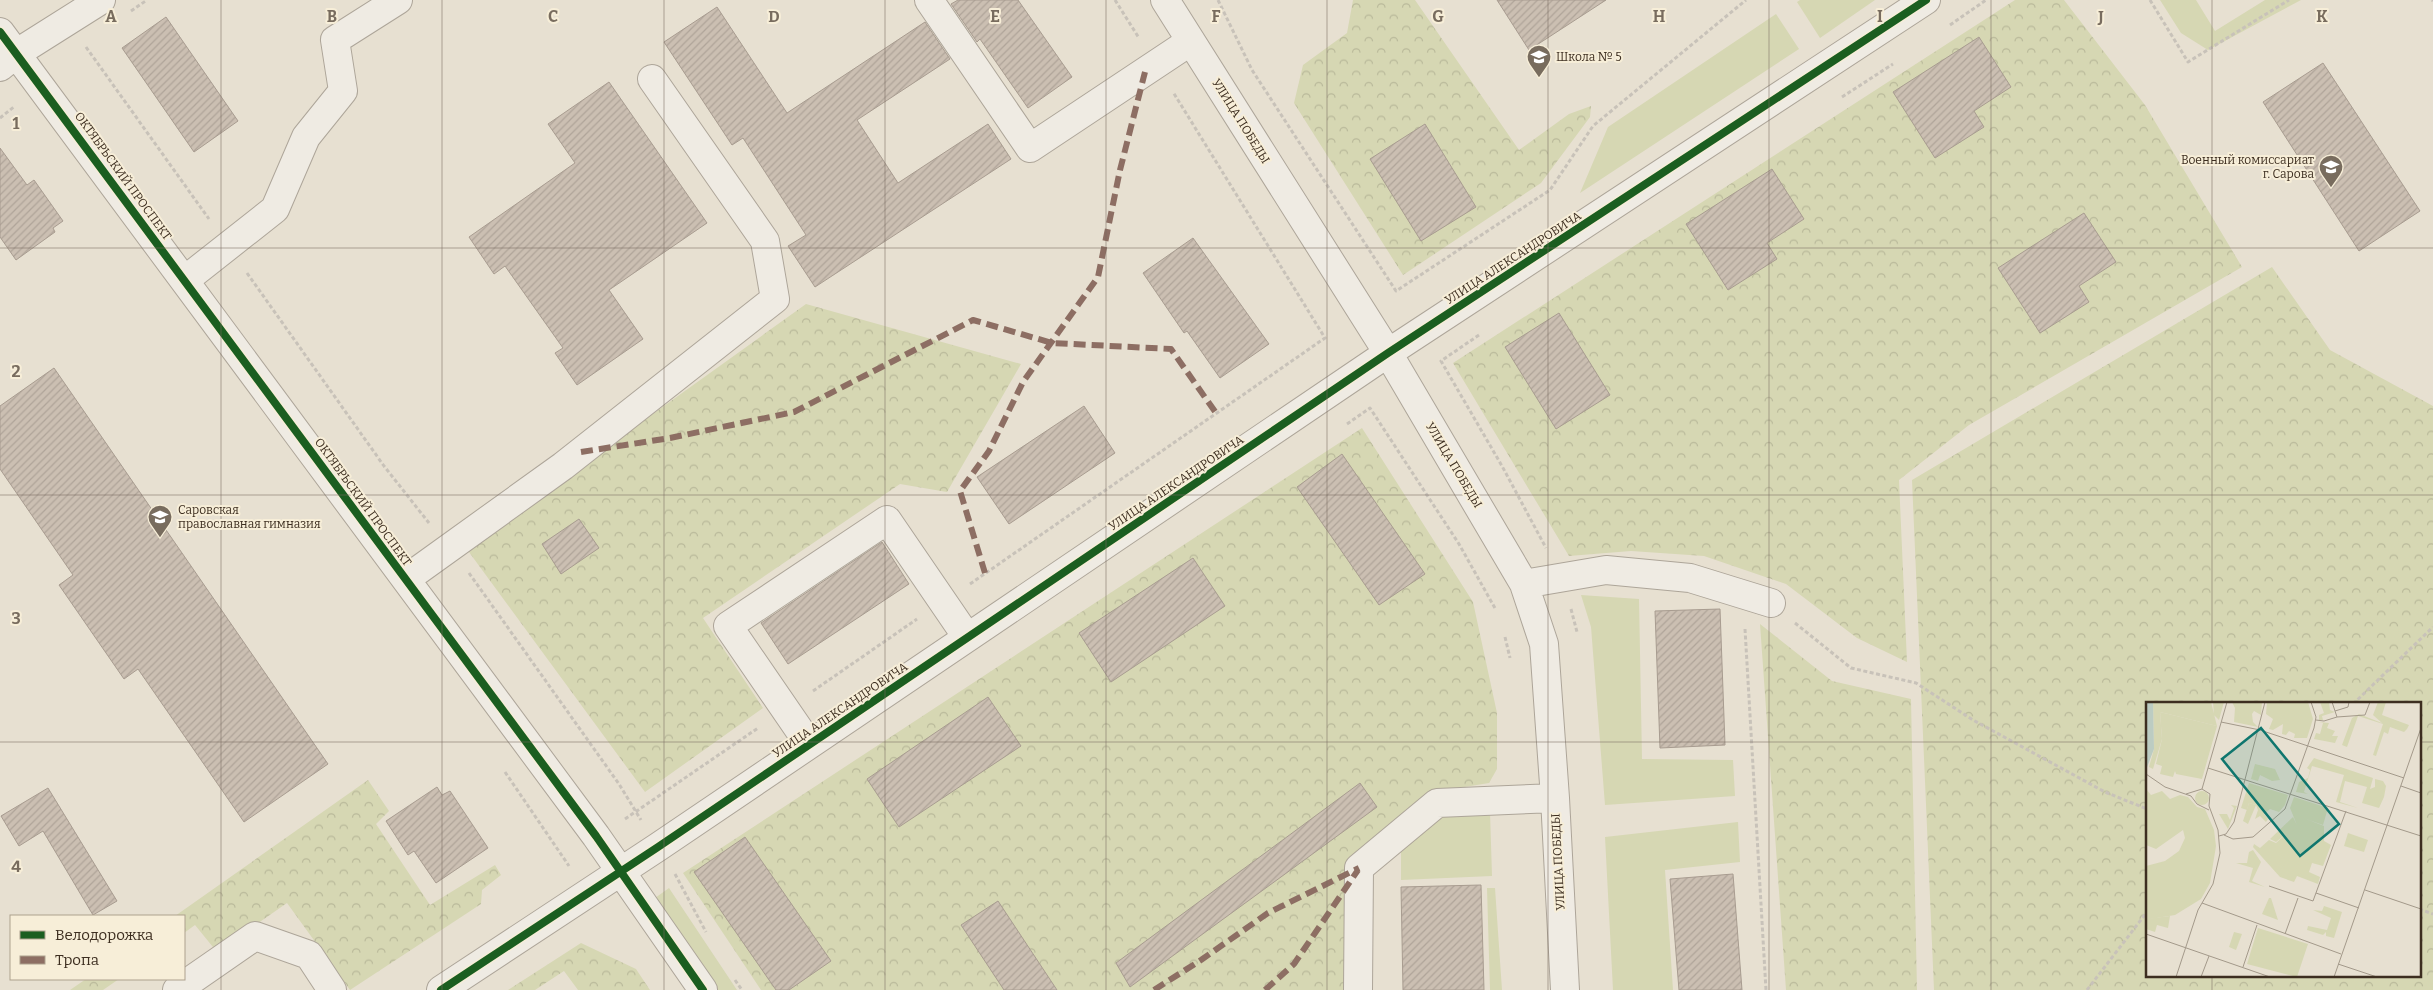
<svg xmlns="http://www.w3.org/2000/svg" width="2433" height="990" font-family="Bitter,serif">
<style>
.green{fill:#d6d7b3}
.forest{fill:url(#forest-crowns);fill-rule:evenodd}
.building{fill:url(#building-hatch);stroke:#a89c90}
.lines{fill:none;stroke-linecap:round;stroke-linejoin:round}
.minor-casing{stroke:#ada599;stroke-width:30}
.path{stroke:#c8c2b9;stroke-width:3;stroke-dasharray:4 2.5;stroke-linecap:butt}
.minor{stroke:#efebe3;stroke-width:28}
.quiet{stroke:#8d6e63;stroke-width:6;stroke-dasharray:12 6;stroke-linecap:butt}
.cycleway-casing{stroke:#f7eed8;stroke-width:11}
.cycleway{stroke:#1b5e20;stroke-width:8}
.grid{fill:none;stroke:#786c5e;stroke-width:1;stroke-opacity:0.55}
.labels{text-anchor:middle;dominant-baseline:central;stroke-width:4;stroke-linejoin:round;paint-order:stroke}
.poi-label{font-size:12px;fill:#3d2e20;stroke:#f7eed8;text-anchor:start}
.street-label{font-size:12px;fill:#3d2e20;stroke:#f7eed8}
.inset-road{fill:none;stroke:#a3998a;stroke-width:1}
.view{fill:#0f766e;fill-opacity:0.15;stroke:#0f766e;stroke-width:2.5}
.inset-edge{fill:none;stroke:#3d2e20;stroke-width:2.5}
.grid-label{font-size:16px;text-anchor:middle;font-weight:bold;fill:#786c5e;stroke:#f7eed8;stroke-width:4;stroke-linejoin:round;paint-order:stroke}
</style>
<defs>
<pattern id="forest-crowns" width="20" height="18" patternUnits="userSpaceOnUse" patternTransform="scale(1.25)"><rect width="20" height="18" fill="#d6d7b3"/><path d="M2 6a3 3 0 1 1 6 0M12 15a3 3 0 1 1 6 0" fill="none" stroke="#b9b99a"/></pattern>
<pattern id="building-hatch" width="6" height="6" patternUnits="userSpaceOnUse" patternTransform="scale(1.25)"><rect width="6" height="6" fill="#cbbfb2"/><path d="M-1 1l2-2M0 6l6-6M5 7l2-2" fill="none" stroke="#afa499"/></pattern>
</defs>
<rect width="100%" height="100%" fill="#e7e0d1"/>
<!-- green -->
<path class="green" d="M1800,0H1875L1820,38L1797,2Z
M2160,0H2196L2215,31L2265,0H2301L2208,50L2181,33Z
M1776,14L1799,49L1580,193L1608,127Z
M1581,595L1639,599L1642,759L1733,760L1735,796L1605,805L1591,627Z
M1490,812L1492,876L1401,880V852L1439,815Z
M1738,822L1740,862L1665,870L1673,990H1613L1605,837Z
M669,888L737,990H717L655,898Z
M1487,888H1495L1502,990H1490Z"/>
<!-- forest -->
<path class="forest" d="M1353,0H1415L1519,150L1569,114L1591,106L1590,117L1541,183L1403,275L1294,103L1303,65L1347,33Z
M2015,0H2064L2145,105L2242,267L1969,425L1899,480L1907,662L1857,638L1786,584L1704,556L1631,551L1569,556L1453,363Z
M2272,267L2330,350L2433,406V990H1934L1912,480ZM2147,704H2419V976H2147Z
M806,304L1021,364L947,492L900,484L703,618L763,708L645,792L466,548Z
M1362,428L1473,602L1497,713V769L1489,783L1434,792L1349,864L1348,990H761L683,873Z
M1760,624L1832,681L1911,699L1917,990H1786Z
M368,780L389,811L376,824L430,905L495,865L501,875L482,890L481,904L350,990L287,903L217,952L195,925L184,933V916H175Z
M581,943L636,969L650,990H578L564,971L535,990H508Z
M86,979H119L103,990H70Z"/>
<!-- building -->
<path class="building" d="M958,0H1018L1072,77L1028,108L980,39L977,42L951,4Z
M1497,0H1606L1529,50Z
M717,7L787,113L925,22L950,59L857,120L898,183L988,124L1011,159L815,287L788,246L806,235L743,138L732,145L664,42Z
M166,17L238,121L194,152L122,48Z
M1979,37L2011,87L1974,111L1984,127L1935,158L1893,92Z
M2323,63L2420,211L2359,251L2263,102Z
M609,82L707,223L609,290L643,339L577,385L555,353L563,348L505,266L494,274L469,237L575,163L548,124Z
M1425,124L1476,207L1421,241L1370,159Z
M0,148L27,185L34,180L63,221L53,228L55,232L16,260L0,237Z
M1772,169L1804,219L1767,243L1777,259L1728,290L1686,224Z
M2084,213L2116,262L2079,286L2089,302L2040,333L1998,268Z
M1193,238L1269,344L1220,378L1187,331L1184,333L1143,273Z
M1559,313L1610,395L1556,429L1505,347Z
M54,368L328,764L244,822L138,669L124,679L59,585L73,575L0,469V406Z
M1084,406L1115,453L1009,524L977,477Z
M1342,454L1425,574L1379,605L1297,487Z
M579,519L599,548L561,574L542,544Z
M882,542L909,584L788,664L761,623Z
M1193,558L1225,606L1111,682L1079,633Z
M1720,609L1725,745L1660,748L1655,611Z
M988,697L1021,746L899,827L867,779Z
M1360,783L1377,807L1130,987L1116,963Z
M437,787L442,795L450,791L488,848L436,883L414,851L408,855L386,821Z
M48,788L117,901L93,915L43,831L19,846L1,816Z
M745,837L831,961L789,990H776L694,872Z
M1733,874L1742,990H1679L1670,879Z
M1481,885L1484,990H1403L1401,887Z
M998,901L1057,990H1004L961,925Z"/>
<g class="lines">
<defs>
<path id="minor" d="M929,0L1030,148L1191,41
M1165,0L1388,353L1524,584L1544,644L1555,798L1565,990
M0,32L596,836L703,990
M0,67L17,53L101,0
M185,280L275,209L306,137L343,91L335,40L398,0
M406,579L563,466L775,299L765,241L652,79
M1524,584L1606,570L1690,578L1771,603
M809,744L728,626L887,520L967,637
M177,990L255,936L309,955L332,990
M441,990L658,847L1388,353L1926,0
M1358,990L1359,868L1437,803L1555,798"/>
</defs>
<!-- minor casing -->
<use href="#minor" class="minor-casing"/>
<!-- path -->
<path class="path" d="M1115,0L1139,38
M1218,0L1252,70L1396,291L1550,190L1593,126L1746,0
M2150,0L2188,62L2289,0
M2432,0L2433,1
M131,11L147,0
M1950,25L1986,0
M86,47L209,219
M1842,97L1893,64
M0,118L15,106
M247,273L384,466L429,523
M1479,335L1441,361L1502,466L1546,548
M1347,424L1370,408L1459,544L1496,610
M469,573L619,784L641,820
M970,584L1325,338L1173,92
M1571,609L1577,632
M1795,623L1851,668L1916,683L1973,720L2105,792L2147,809
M1745,629L1766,990
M1505,637L1510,658
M813,691L917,619
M2353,704L2433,627
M505,772L569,866
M625,819L758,728
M675,874L706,932
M2419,909L2433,914
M735,980L742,990
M2087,990L2147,912"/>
<!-- minor -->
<use href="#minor" class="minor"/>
<!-- quiet -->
<path class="quiet" d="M581,452L670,438L794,412L973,320L1052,343L1171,349L1216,413
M985,573L960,491L989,451L1023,382L1098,277L1120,170L1145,72
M1154,990L1201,960L1268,913L1359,868
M1265,990L1294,964L1358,870"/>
<defs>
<path id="cycleway" d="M0,32L596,836L703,990
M441,990L658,847L1388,353L1926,0"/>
</defs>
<!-- cycleway casing -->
<use href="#cycleway" class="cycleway-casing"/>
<!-- cycleway -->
<use href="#cycleway" class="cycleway"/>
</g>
<!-- grid -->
<path class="grid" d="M221,0V990M442,0V990M664,0V990M885,0V990M1106,0V990M1327,0V990M1548,0V990M1769,0V990M1991,0V990M2212,0V704M0,248H2433M0,495H2433M0,742H2147M2419,742H2433M2212,976V990"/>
<!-- icons -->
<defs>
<symbol id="school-pin" viewBox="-11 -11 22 30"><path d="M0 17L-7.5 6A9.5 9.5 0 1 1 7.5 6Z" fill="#786c5e" stroke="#f7eed8"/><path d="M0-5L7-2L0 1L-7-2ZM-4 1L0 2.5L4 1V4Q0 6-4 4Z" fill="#fff"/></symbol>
</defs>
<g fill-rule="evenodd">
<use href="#school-pin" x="1525" y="43" width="28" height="38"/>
<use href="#school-pin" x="2317" y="153" width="28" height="38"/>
<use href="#school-pin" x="146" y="503" width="28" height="38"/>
</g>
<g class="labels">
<!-- poi labels -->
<g class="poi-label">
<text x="1556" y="57">Школа № 5</text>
<text x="2314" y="160" text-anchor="end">Военный комиссариат<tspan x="2314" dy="14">г. Сарова</tspan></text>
<text x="178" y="510">Саровская<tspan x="178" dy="14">православная гимназия</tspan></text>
</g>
<!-- street labels -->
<g class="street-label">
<text transform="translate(1241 121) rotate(58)">УЛИЦА ПОБЕДЫ</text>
<text transform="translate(123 176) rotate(54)">ОКТЯБРЬСКИЙ ПРОСПЕКТ</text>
<text transform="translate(1513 258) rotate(-33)">УЛИЦА АЛЕКСАНДРОВИЧА</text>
<text transform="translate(1454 465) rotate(59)">УЛИЦА ПОБЕДЫ</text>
<text transform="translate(1176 483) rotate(-34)">УЛИЦА АЛЕКСАНДРОВИЧА</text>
<text transform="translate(363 502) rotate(54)">ОКТЯБРЬСКИЙ ПРОСПЕКТ</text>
<text transform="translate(840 710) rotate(-34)">УЛИЦА АЛЕКСАНДРОВИЧА</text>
<text transform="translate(1558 862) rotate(-93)">УЛИЦА ПОБЕДЫ</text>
</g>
</g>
<!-- overview -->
<g transform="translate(2146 702)">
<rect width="275" height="275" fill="#e7e0d1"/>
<path d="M14,10L71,24L56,77L30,72L29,69L27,75L14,72L16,64L10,62L16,37ZM0,87L5,93L16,89L24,97L34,93L42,95L51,105L59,107L68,128L70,144L64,181L55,197L29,213L4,217H0V164L19,159L33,149L39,136L37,128L10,147L0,143ZM49 96a7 7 0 1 1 14 0a7 7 0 1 1-14 0ZM103,101L110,103L102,122L97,119ZM123,196H125L132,218L116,212Z" fill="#d6d7b3"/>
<path d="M7,0H65L71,24L14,10L16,37L7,67L3,65L8,47ZM67,0H78L73,18L68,13ZM86,0H116L115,13L108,9L106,12L107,20L112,25L88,20L89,6ZM121,0H162L167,17L161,36H148L149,32L143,29L140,33L136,32L137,22L127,28L123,27L127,17L120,12ZM169,0H183L184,8L189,10L176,14L177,18H173V13L178,11L174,0ZM232,0H240L236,13L263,23L261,27L258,30L244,25L242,32L238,30L230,54L227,53L237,22L212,14L201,45L196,43L206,16L213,12L236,21L227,13ZM173,20L183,21L181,26L189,29L186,34H192L189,41L168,37L170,31L174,32L177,21ZM168,56L227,76L224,87L229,85V77L237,79L240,84L238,95L233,106L216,101L221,85L199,79L194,100L212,106L190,100L198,73L166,64L158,90L162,92L150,90L153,80L162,76L164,68L161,66ZM109,62L129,67L134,78L126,79L114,73L112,79L105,77ZM103,81L142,93L139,103L133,110L124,107L118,112L122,117L120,120L114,114L109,117L112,108L110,103L103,101L101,108L95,106ZM148,95L182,106L177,123L160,117L178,124V139L185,143L177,164L166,161L163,170L174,175L172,182L151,174L148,180L134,175L107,145L108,142L114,146L123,138L130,141L141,131L130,140L124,137L147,115L151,123L144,106ZM85,103L91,104L82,127L73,112H81L84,118L88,106ZM202,131L222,138L218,150L198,144ZM107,148L115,160L106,179L119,185L103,180L107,166L90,161H101L103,150ZM178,204L196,210L188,236L180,234V230L177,233L161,228L162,224L181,228L185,216L167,208L176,209ZM24,214L22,226L11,223L9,230L0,227V217ZM112,226L162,242L151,275L101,262ZM88,230L96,232L90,248L83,245Z" fill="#d6d7b3"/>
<path d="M0,0H7L8,47L0,68Z" fill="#bcccc2"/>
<path class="inset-road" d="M189,9L202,5L203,0M191,15L219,13L224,0M170,18L178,19L191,15L186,0M75,20L114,28L258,76M62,66L275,134M0,72L19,85L45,94L51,102L63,108M255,84L275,91M56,87L81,0M78,133L87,137L107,135L139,107L168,26L170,15L165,0M73,134L80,132L88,120L119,0M123,184L167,199L200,109M219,188L275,207M170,191L213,206M56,201L195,252M0,232L124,275M139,232L152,196M192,262L231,275M97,265L111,223M30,275L52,208L67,182L74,151L72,128L63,104L64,92L56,87L40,92M55,275L63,254M188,275L275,26"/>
<path class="view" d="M115,26L193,122L154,154L76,57Z"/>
<rect width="275" height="275" class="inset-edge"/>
</g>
<g class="grid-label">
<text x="111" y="22">A</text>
<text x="332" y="22">B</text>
<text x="553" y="22">C</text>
<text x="774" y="22">D</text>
<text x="995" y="22">E</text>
<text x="1216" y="22">F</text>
<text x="1438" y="22">G</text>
<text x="1659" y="22">H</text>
<text x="1880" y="22">I</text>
<text x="2101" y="22">J</text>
<text x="2322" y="22">K</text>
<text x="16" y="129">1</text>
<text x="16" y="377">2</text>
<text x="16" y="624">3</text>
<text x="16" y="872">4</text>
</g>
<!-- legend -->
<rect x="10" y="915" width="175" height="65" fill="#f7eed8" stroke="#ada18e"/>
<rect x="20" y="931" width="25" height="8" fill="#1b5e20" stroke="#ada18e"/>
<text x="55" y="940" font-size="15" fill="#3d2e20">Велодорожка</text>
<rect x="20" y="956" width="25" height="8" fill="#8d6e63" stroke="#ada18e"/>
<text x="55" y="965" font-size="15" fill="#3d2e20">Тропа</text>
</svg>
